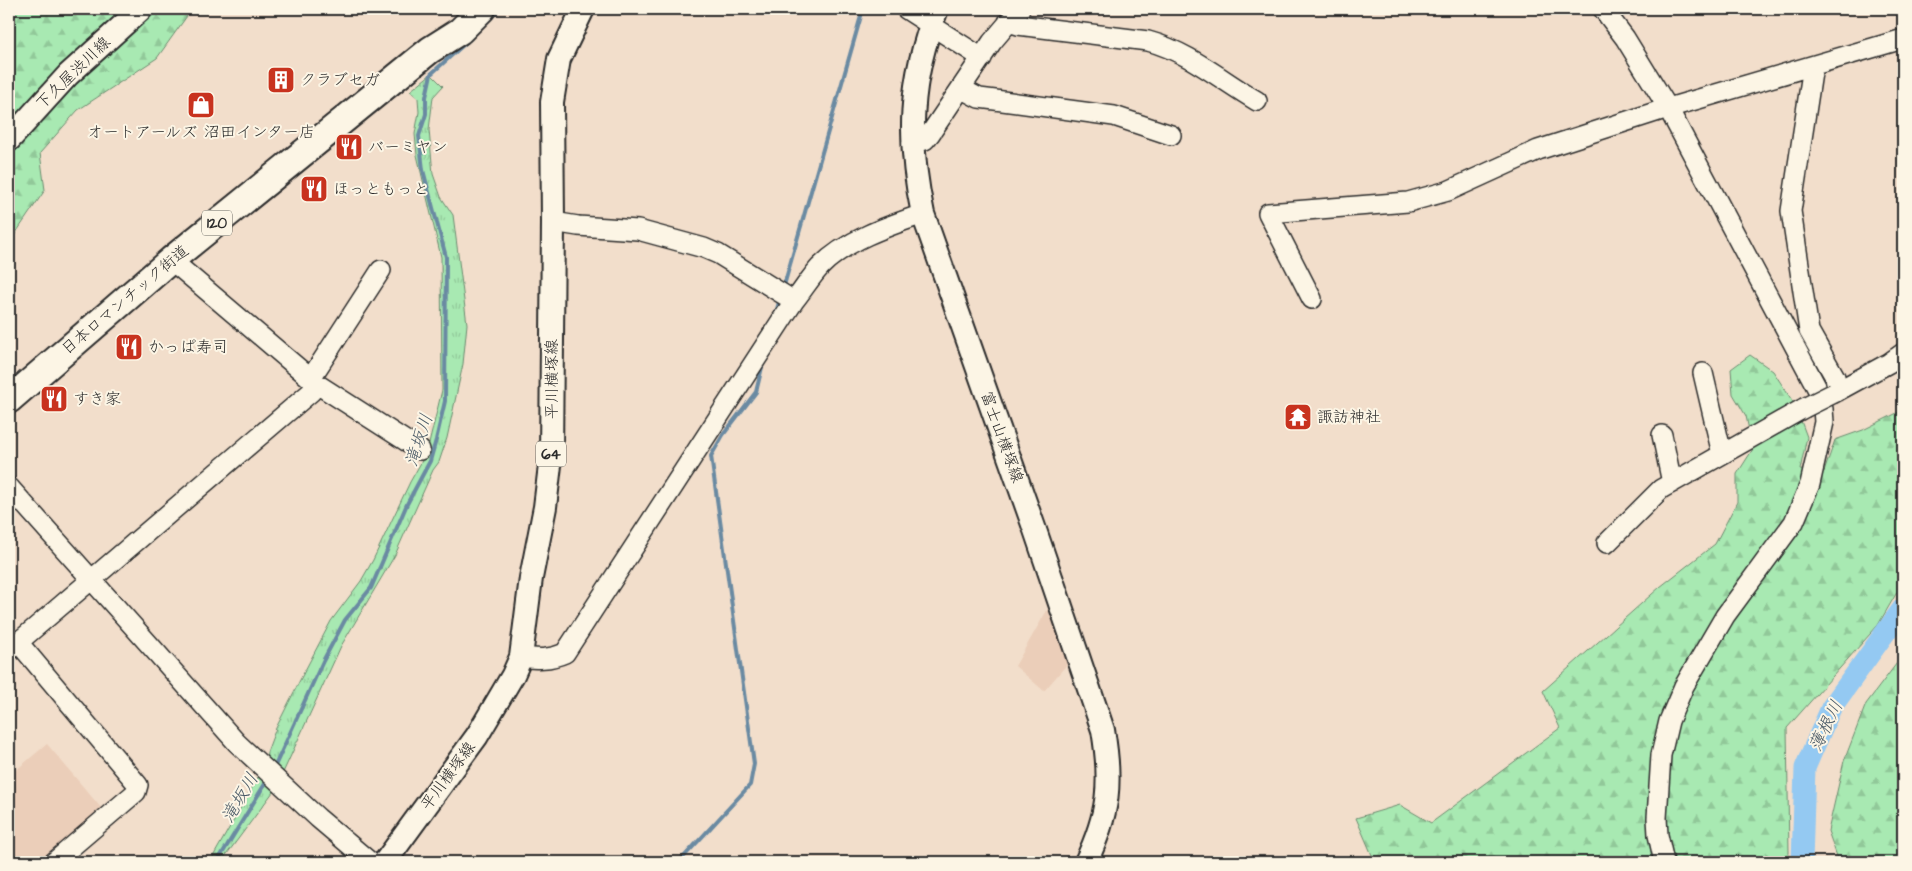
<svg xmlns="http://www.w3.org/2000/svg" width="1912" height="871" font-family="'Architects Daughter','Klee One',sans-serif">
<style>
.built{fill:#ebceb9}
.grass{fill:url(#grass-tufts);stroke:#6a8a6e}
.forest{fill:url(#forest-firs);stroke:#6a8a6e}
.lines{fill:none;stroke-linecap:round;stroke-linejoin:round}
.stream{stroke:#6a8aa2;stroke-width:4}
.river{stroke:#94c9f2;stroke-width:21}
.minor-casing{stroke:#2b2b2b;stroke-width:22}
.major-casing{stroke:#2b2b2b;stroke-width:26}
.highway-casing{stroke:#2b2b2b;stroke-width:30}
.minor{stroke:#fcf5e5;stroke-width:19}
.major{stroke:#fcf5e5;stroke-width:22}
.highway{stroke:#fcf5e5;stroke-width:26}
.minor-bridge-casing{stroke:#2b2b2b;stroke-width:22;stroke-linecap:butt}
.minor-bridge{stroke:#fcf5e5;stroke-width:19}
.labels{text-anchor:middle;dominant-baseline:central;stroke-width:4;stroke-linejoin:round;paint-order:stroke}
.shield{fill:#fcf5e5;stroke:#6a6863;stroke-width:1}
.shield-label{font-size:15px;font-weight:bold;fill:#2b2b2b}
.street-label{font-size:16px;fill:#2b2b2b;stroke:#fcf5e5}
.poi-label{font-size:16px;fill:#2b2b2b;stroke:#fcf5e5;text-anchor:start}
.water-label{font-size:18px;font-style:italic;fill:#4a5a67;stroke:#fcf5e5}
</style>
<defs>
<pattern id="grass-tufts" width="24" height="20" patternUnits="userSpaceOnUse" patternTransform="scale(1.25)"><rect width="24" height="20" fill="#a8e9b2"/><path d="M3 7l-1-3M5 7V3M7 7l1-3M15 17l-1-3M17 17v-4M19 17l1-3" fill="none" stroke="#91c899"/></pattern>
<pattern id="forest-firs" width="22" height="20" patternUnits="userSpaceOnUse" patternTransform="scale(1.25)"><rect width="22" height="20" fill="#a8e9b2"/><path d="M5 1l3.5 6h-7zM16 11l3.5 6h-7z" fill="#91c899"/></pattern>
</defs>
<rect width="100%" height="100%" fill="#f2decb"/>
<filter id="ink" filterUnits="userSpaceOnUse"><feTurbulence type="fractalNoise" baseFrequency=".02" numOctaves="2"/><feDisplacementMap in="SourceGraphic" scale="10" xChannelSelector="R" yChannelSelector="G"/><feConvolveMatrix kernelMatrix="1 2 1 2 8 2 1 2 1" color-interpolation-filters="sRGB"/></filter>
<g filter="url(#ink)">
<!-- built -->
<path class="built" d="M1050,605L1069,662L1044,691L1015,666Z
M47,744L102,809L40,862H9V776Z"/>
<!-- grass -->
<path class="grass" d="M431,74L443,86L433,97L429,130L433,174L441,197L453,215L467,324L463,364L447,438L439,462L433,470L395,555L341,646L276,788L221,862H210L266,763L267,752L276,728L300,680L331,621L361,581L373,560L410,482L427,452L442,390L441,257L417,155L415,134L419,112L418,98L410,91Z"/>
<!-- forest -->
<path class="forest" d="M9,9H192L157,58L78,110L40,153L45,190L9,243Z
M1750,355L1773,371L1795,405L1807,437L1800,470L1824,472L1835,440L1863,430L1903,410V582L1878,625L1787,728L1789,853L1787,862H1375L1356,818L1400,805L1431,823L1560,728L1543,691L1660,587L1715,544L1737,502V474L1753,449L1746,416L1733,394L1731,369Z
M1903,655V862H1839L1828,831L1844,761L1866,704Z"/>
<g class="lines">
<!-- stream -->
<path class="stream" d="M490,19L499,9
M783,289L863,9
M776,313L780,298
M274,768L323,661L345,620L371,588L407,504L430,461L436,440L445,401L446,257L423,170L419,136L426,114V97L431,74L471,38
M217,862L268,779
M679,862L750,785L754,764L711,456L723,435L756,392L763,363"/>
<!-- river -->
<path class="river" d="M1802,862L1805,768L1831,708L1903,608"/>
<defs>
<path id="minor" d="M906,9L982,58
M1603,9L1625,38L1668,108L1818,390L1823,409L1824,422L1810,484L1794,522L1725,616L1684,686L1669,721L1661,755L1657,818L1658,835L1664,862
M1008,22L1018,25L1148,41C1189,52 1221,80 1257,101
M1813,66L1791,211L1809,331L1835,377L1838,391
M962,89L979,98L995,100L1114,116L1171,135
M912,144L925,140L930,134L992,42L1020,9
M553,222L578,226L638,230L704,248L718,254L794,301
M171,260L317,384L420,450
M1312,299L1268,213L1408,202L1448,191L1538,150L1668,108L1903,39
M1703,373L1722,454
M311,378L381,270
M1834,393L1889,363L1903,353
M1662,435L1672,483
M9,487L237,743L318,818L370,862
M1607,543L1661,489L1804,408
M18,642L138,785L136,792L54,862
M9,650L311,392L317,384
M521,657C538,659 549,660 565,653L794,301C803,290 810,278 820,267C846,240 888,226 923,214"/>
<path id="major" d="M937,9C909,80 907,140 923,214L1035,530L1103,730C1112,783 1109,813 1086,862
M9,140L68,75L141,9
M385,862L477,736L513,675L521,657L531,578L545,507L551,457L553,222L552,102L559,59L583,9"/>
<path id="highway" d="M9,400L171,260L430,50L460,31L482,9"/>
</defs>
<!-- minor casing -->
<use href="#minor" class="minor-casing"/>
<!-- major casing -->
<use href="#major" class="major-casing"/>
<!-- highway casing -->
<use href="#highway" class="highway-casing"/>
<!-- minor -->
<use href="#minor" class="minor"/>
<!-- major -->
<use href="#major" class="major"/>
<!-- highway -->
<use href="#highway" class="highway"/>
<defs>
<path id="minor-bridge" d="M1804,408L1834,393"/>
</defs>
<!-- minor-bridge casing -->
<use href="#minor-bridge" class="minor-bridge-casing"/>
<!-- minor-bridge -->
<use href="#minor-bridge" class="minor-bridge"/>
</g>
</g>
<!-- icons -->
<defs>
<symbol id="building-square" viewBox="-11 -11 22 22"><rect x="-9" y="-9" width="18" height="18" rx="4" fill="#c8321e" stroke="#fcf5e5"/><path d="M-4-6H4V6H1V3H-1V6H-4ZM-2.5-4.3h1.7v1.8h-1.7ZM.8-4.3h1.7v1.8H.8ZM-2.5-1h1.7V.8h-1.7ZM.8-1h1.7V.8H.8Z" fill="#fff"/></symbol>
<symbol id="shop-square" viewBox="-11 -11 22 22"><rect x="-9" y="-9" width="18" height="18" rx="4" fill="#c8321e" stroke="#fcf5e5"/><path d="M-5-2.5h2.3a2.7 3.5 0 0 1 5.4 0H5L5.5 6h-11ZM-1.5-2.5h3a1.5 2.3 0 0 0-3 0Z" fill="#fff"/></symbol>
<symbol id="restaurant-square" viewBox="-11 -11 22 22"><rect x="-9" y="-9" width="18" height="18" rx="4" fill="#c8321e" stroke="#fcf5e5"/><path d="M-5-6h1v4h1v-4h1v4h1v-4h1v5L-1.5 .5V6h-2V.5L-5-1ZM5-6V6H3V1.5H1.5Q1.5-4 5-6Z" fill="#fff"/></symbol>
<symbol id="temple-square" viewBox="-11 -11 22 22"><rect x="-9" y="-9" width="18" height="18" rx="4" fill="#c8321e" stroke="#fcf5e5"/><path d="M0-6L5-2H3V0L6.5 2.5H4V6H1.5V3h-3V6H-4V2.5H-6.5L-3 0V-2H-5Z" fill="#fff"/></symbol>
</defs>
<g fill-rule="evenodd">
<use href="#building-square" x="265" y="64" width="32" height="32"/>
<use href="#shop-square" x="185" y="89" width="32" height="32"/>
<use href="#restaurant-square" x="333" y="131" width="32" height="32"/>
<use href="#restaurant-square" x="298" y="173" width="32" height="32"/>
<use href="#restaurant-square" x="113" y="331" width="32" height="32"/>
<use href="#restaurant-square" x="38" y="383" width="32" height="32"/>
<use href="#temple-square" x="1282" y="401" width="32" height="32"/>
</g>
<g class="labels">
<!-- shield labels -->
<g class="shield">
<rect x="202" y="210.5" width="30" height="25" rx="4"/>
<rect x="536" y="441.5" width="30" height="25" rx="4"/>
</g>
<g class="shield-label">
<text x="217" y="223">120</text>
<text x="551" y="454">64</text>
</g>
<!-- street labels -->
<g class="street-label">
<text transform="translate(73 73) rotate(-44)">下久屋渋川線</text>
<text transform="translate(125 300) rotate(-40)">日本ロマンチック街道</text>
<text transform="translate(552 379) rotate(-90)">平川横塚線</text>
<text transform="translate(1002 437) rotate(70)">富士山横塚線</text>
<text transform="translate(448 776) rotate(-54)">平川横塚線</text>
</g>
<!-- poi labels -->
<g class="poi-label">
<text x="300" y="80">クラブセガ</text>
<text x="201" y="132" text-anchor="middle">オートアールズ 沼田インター店</text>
<text x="368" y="147">バーミヤン</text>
<text x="333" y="189">ほっともっと</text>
<text x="148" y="347">かっぱ寿司</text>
<text x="73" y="399">すき家</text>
<text x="1317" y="417">諏訪神社</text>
</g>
<!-- water labels -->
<g class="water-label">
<text transform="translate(419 440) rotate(-72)">滝坂川</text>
<text transform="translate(1826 726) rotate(-64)">薄根川</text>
<text transform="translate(240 798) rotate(-59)">滝坂川</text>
</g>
</g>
<!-- margin -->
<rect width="1912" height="871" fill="none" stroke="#fcf5e5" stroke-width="30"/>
<rect x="15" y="15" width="1882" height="841" fill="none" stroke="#2b2b2b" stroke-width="2" filter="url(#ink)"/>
</svg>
